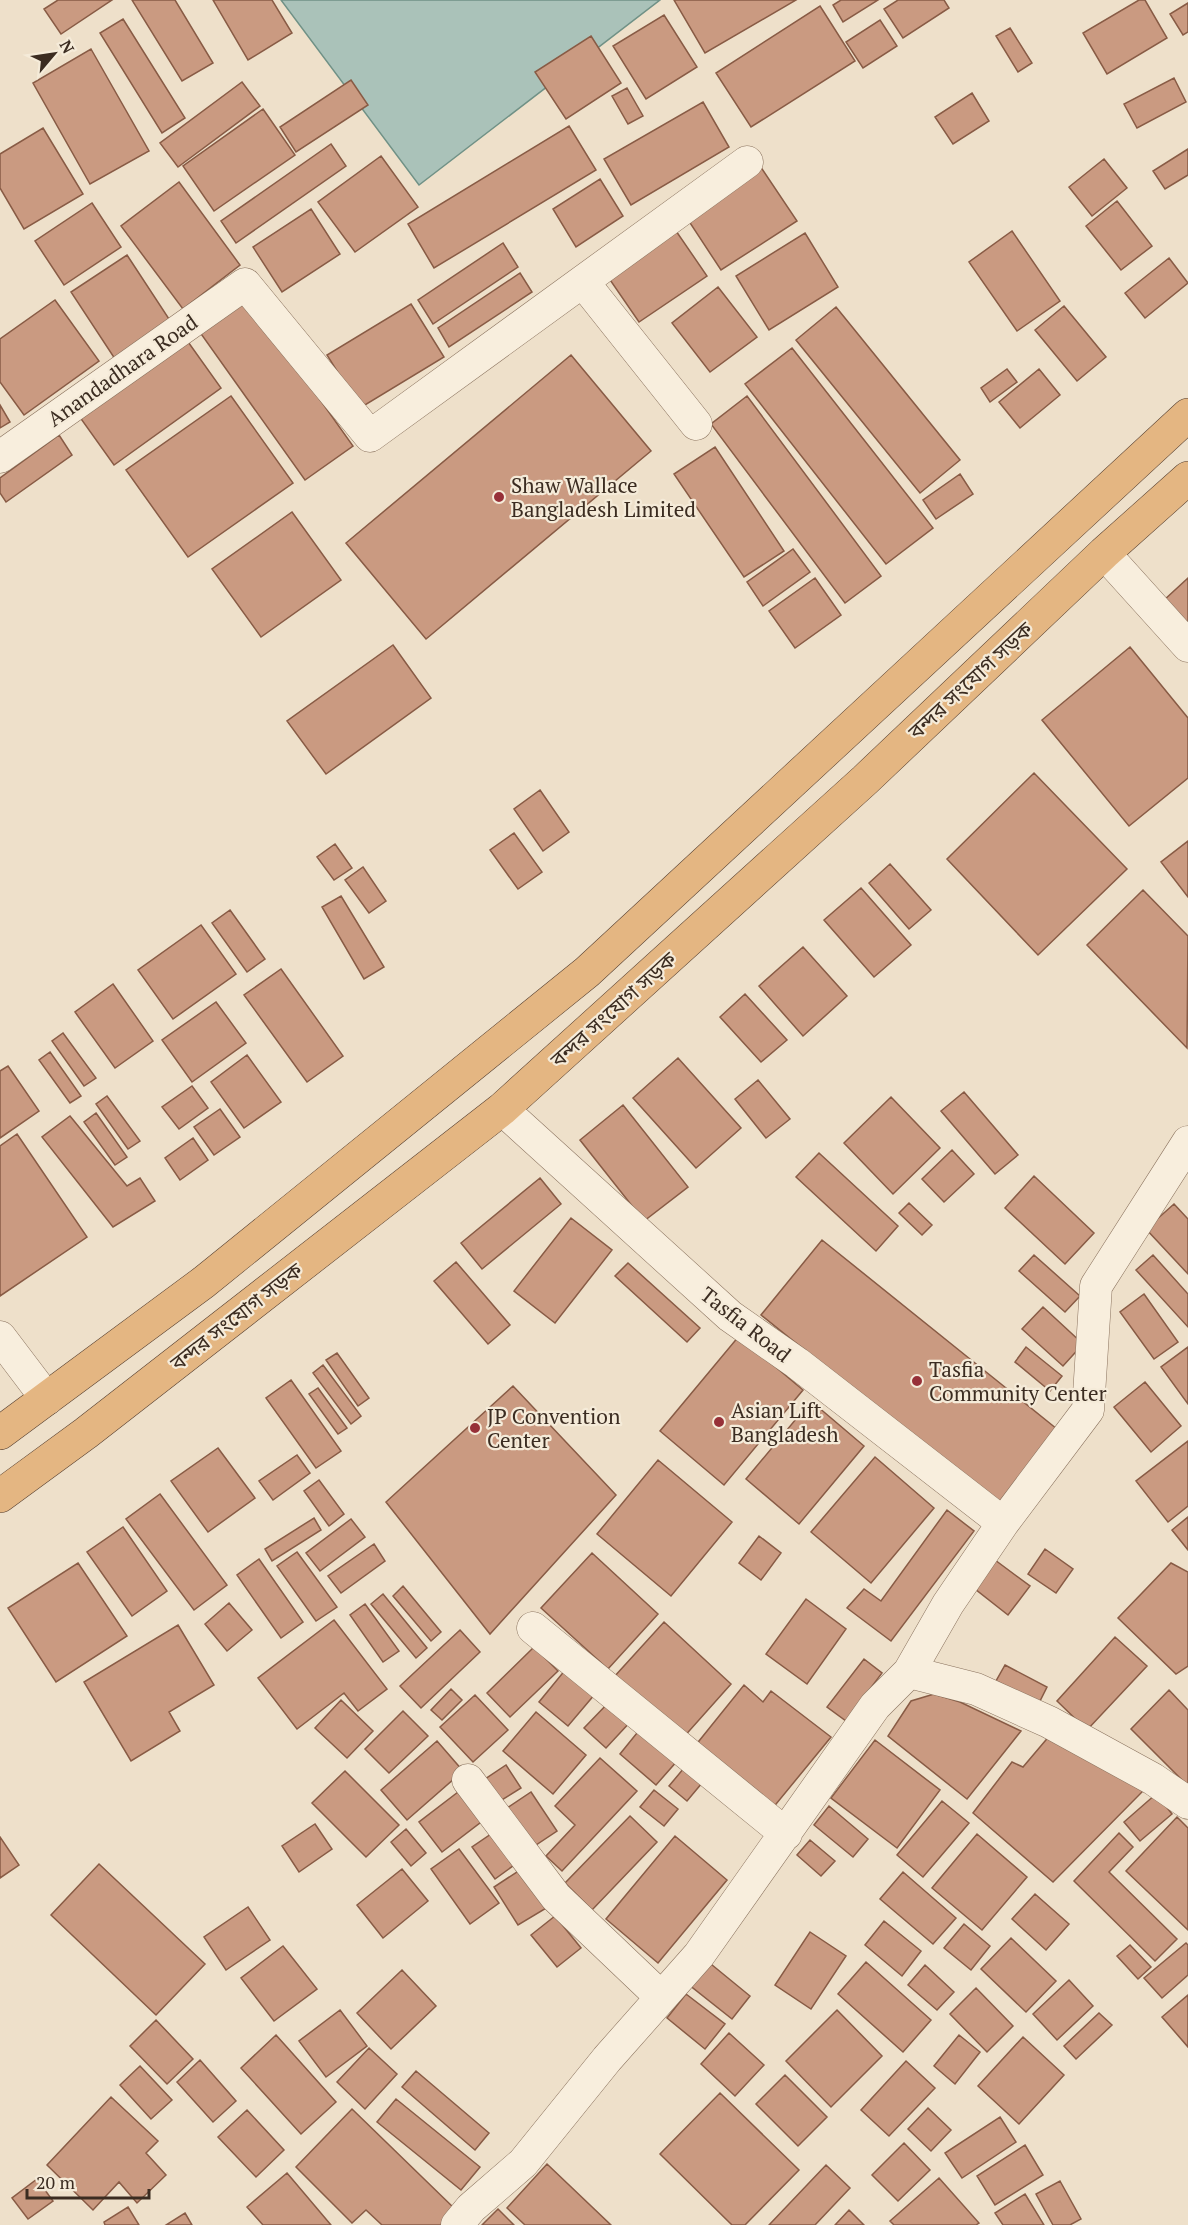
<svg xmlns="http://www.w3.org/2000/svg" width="1188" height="2225" font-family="'PT Serif','Noto Sans Bengali',serif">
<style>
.water{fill:#aac2b9;stroke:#709186;stroke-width:1.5}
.building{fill:#ca9a81;stroke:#885b45;stroke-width:1.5}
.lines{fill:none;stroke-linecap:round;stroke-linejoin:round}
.minor-casing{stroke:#8a725e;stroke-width:33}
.trunk-casing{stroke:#584132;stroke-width:34}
.minor{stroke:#f8eedd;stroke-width:32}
.trunk{stroke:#e4b682;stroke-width:33}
.poi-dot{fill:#973038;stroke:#f5ebd9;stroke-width:2}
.labels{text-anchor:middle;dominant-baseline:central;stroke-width:4.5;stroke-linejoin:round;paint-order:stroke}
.street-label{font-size:21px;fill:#3b2c21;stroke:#f5ebd9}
.poi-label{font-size:21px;fill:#3b2c21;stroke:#f5ebd9;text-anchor:start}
</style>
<rect width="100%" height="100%" fill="#eee0ca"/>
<!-- water -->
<path class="water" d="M281,0H660L419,185Z"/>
<!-- building -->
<path class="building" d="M58,0H112L61,34L44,9Z
M132,0H175L213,63L182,81Z
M213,0H272L292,33L248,60Z
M674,0H796L705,53Z
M841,0H878L843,22L833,5Z
M898,0H944L949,8L903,38L884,9Z
M1139,0H1145L1167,38L1107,74L1083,33Z
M1188,3V32L1183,35L1170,14Z
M820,6L855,61L751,127L716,73Z
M664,15L697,67L646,99L613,46Z
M123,19L185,118L162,133L100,33Z
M880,20L897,46L863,68L846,42Z
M1010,28L1032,63L1018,72L996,36Z
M591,36L621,83L566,119L535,72Z
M91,49L149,151L90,184L33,83Z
M1174,78L1186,102L1137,128L1124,104Z
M351,80L368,105L296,152L280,127Z
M242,82L260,106L178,167L160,143Z
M627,88L643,116L628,124L612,96Z
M972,93L989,121L953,144L935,117Z
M703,102L729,147L631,205L604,159Z
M263,109L295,155L214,211L183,166Z
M569,126L596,170L434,268L408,224Z
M43,128L83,194L24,229L0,188V154Z
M331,144L346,166L236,243L221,221Z
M1188,149V175L1165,189L1153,171Z
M750,151L797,221L721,270L675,200Z
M381,156L418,207L355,252L318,202Z
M1104,159L1127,188L1092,216L1069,187Z
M600,179L623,216L576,247L553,209Z
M179,182L240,265L183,309L121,226Z
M1117,201L1152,246L1121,270L1086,226Z
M92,203L121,247L64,285L35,241Z
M311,209L340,254L282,292L253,247Z
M663,212L707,276L639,322L595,258Z
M1012,231L1060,301L1017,331L969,262Z
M805,233L838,287L769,330L736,276Z
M503,243L518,267L433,324L418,300Z
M127,255L171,322L115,359L71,292Z
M1169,258L1188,283L1145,318L1125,293Z
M520,273L532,292L449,347L438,328Z
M718,287L757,337L710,372L672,323Z
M247,297L353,446L305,480L199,331Z
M55,300L99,361L24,415L0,382V339Z
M411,304L444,357L360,408L327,355Z
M1064,306L1106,357L1077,381L1035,330Z
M836,307L960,460L920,493L796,340Z
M186,339L221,388L114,465L79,416Z
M792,348L933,528L886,564L745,384Z
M571,355L651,451L426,639L346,543Z
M1007,369L1017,382L990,402L981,388Z
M1039,369L1060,395L1020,428L999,402Z
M231,396L293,483L188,557L126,470Z
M747,396L881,576L845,603L711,424Z
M0,405L10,422L0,428Z
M59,435L72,455L6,502L0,493V478Z
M715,447L784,551L744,577L674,474Z
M960,474L973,494L936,519L923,500Z
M292,512L341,580L261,637L212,569Z
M793,549L810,572L763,606L747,582Z
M815,578L841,615L795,648L769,611Z
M1188,578V627L1163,601Z
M393,645L431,698L326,774L287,721Z
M1130,647L1188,718V778L1129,826L1042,720Z
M1034,773L1127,869L1038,955L947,859Z
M540,790L569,832L543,851L514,809Z
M514,833L542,872L518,889L490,850Z
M1188,841V897L1161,862Z
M335,844L352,868L334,880L317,857Z
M890,864L931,910L909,929L869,883Z
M363,867L386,901L369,913L345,880Z
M861,888L911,945L874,977L824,920Z
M1143,890L1188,936L1187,1048L1087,945Z
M341,896L384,967L364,979L322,907Z
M230,910L265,959L247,972L212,923Z
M201,925L236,974L173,1019L138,970Z
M803,947L847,996L803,1036L759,986Z
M281,969L343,1056L307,1082L244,995Z
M113,984L153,1041L115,1068L75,1012Z
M745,994L787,1040L761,1062L720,1017Z
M216,1002L246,1043L192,1082L162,1040Z
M63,1033L96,1078L84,1086L52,1041Z
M50,1052L81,1096L70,1103L39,1060Z
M247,1055L281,1102L244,1128L211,1082Z
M678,1058L741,1128L696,1168L633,1098Z
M8,1066L39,1111L0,1138V1071Z
M758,1080L790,1119L766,1138L735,1099Z
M192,1086L208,1108L179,1129L162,1107Z
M964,1092L1018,1155L995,1174L941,1111Z
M107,1096L140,1141L128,1149L96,1104Z
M891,1097L940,1148L893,1194L844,1143Z
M623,1105L688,1187L644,1221L580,1140Z
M220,1109L240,1137L214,1155L194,1127Z
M96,1113L127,1157L115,1165L84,1122Z
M70,1116L127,1186L140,1178L155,1201L113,1227L42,1137Z
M17,1134L87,1237L0,1296V1146Z
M193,1138L208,1160L180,1180L165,1158Z
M952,1150L974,1174L944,1202L922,1179Z
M819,1153L898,1226L876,1251L796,1177Z
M1034,1176L1094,1233L1065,1264L1005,1208Z
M540,1178L561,1204L482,1269L461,1243Z
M909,1203L932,1225L922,1235L899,1213Z
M1174,1204L1188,1219V1274L1146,1229Z
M571,1218L612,1250L555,1323L514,1291Z
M822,1240L1057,1429L997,1505L761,1315Z
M1034,1255L1080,1296L1065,1312L1019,1271Z
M1153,1255L1188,1294V1327L1136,1270Z
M456,1262L510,1325L488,1344L434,1281Z
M628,1263L700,1328L687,1342L615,1276Z
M1144,1294L1178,1342L1154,1359L1120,1312Z
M1043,1307L1083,1344L1063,1366L1022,1329Z
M739,1336L803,1390L724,1485L660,1431Z
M1026,1347L1062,1376L1050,1391L1015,1362Z
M1188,1347V1404L1161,1367Z
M337,1353L369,1398L358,1406L326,1360Z
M323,1365L361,1416L351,1424L313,1373Z
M291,1380L341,1451L316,1468L266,1398Z
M1145,1382L1181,1426L1151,1452L1114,1407Z
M513,1386L616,1495L490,1634L386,1502Z
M318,1388L347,1428L338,1434L309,1394Z
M811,1401L864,1446L799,1524L746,1479Z
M1188,1441V1506L1168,1522L1136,1481Z
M218,1448L255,1498L208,1532L171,1481Z
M297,1455L310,1473L273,1500L259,1481Z
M875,1457L934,1508L871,1583L811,1532Z
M658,1460L732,1522L671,1596L597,1534Z
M319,1480L344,1514L329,1526L304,1491Z
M160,1494L227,1585L194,1610L126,1519Z
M947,1510L974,1531L891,1641L847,1608L864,1589L881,1601Z
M1188,1517V1550L1172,1530Z
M314,1518L321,1530L272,1561L265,1549Z
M351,1519L365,1537L320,1571L306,1553Z
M123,1527L167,1591L132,1616L87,1552Z
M759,1536L781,1553L761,1580L739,1563Z
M374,1544L385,1561L341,1593L328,1576Z
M1045,1549L1073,1569L1056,1593L1028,1574Z
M297,1552L337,1607L316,1621L277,1566Z
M592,1553L658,1614L608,1669L541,1608Z
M991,1557L1030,1586L1008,1615L970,1585Z
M259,1559L303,1622L281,1638L237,1575Z
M78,1563L127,1636L56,1682L8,1608Z
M1171,1563L1188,1572V1666L1176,1674L1118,1618Z
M403,1586L441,1632L431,1641L393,1596Z
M383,1594L427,1648L416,1658L371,1604Z
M806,1599L846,1629L807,1684L766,1654Z
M229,1603L252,1630L227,1651L205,1624Z
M365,1604L399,1651L383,1662L350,1615Z
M334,1620L387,1689L358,1711L344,1693L297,1729L258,1678Z
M664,1622L731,1684L682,1739L614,1677Z
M178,1625L214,1685L169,1712L180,1731L131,1761L84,1682Z
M460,1630L480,1652L421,1708L400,1686Z
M1115,1637L1147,1666L1087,1730L1057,1701Z
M534,1647L558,1671L510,1717L487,1693Z
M864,1659L882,1673L846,1721L827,1707Z
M1005,1665L1047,1687L1039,1703L996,1681Z
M566,1669L595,1694L568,1726L539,1702Z
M744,1685L763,1702L771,1691L831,1737L772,1809L695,1746Z
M451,1689L462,1700L442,1720L431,1710Z
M1169,1690L1188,1710V1786L1131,1729Z
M934,1694L960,1702L1021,1731L967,1799L888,1736L911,1701Z
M475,1695L508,1730L473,1762L440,1727Z
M341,1700L373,1731L347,1758L315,1728Z
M611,1700L632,1720L606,1748L584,1728Z
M403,1711L428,1736L389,1773L365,1749Z
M536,1712L586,1755L553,1794L503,1751Z
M641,1728L678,1760L656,1785L620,1754Z
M1051,1734L1143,1791L1053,1882L973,1813L1012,1762L1023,1767Z
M875,1740L940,1790L897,1848L831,1798Z
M437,1741L463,1771L407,1820L381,1790Z
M600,1758L637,1791L562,1871L546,1856L575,1825L555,1806Z
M506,1765L521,1788L497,1803L482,1781Z
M684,1768L702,1783L687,1801L669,1786Z
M345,1771L399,1825L366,1857L312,1803Z
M462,1789L485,1819L442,1852L419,1822Z
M654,1790L678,1809L664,1826L640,1807Z
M531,1792L557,1831L530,1849L504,1810Z
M1156,1794L1172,1814L1140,1841L1124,1822Z
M942,1801L969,1823L923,1877L897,1855Z
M829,1806L868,1839L853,1857L814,1825Z
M630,1816L657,1842L592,1910L565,1883Z
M1177,1817L1188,1828V1930L1126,1871Z
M315,1824L332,1849L299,1872L282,1846Z
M406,1829L426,1853L411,1866L391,1842Z
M494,1832L517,1863L495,1879L472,1847Z
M1119,1833L1133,1847L1109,1872L1177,1939L1155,1961L1074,1881Z
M977,1834L1027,1877L982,1930L932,1888Z
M675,1836L727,1880L658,1963L606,1919Z
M0,1837L19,1865L0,1878Z
M810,1840L835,1861L821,1876L797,1855Z
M459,1849L499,1903L470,1924L431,1869Z
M99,1864L205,1964L156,2015L51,1915Z
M523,1868L548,1907L518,1925L494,1887Z
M402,1869L428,1901L383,1938L357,1905Z
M903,1872L956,1918L933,1944L880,1899Z
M1035,1894L1069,1924L1046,1950L1012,1919Z
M248,1907L270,1940L226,1970L204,1937Z
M555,1916L581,1948L557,1967L531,1935Z
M884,1921L921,1951L902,1976L865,1945Z
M964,1924L990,1946L971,1970L944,1948Z
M810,1932L846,1956L811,2009L775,1985Z
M1011,1938L1056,1981L1026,2012L981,1969Z
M1186,1943L1188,1945V1975L1162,1998L1144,1978Z
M1130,1945L1151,1967L1138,1979L1117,1956Z
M283,1946L317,1989L274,2021L241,1978Z
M706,1960L750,1996L732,2019L688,1984Z
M866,1962L931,2020L903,2052L838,1994Z
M925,1965L954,1992L937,2010L908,1985Z
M402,1970L436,2006L391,2049L357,2013Z
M1069,1980L1093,2006L1057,2040L1033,2014Z
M976,1988L1013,2026L987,2052L950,2014Z
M686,1994L725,2024L705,2049L667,2018Z
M1188,1995V2047L1162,2017Z
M340,2010L367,2046L326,2077L299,2041Z
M837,2010L882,2056L831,2107L786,2061Z
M1099,2013L1112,2025L1076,2059L1064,2046Z
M156,2020L193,2059L167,2084L130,2046Z
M729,2033L764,2065L735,2096L701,2064Z
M276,2035L336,2102L301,2134L241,2068Z
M959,2035L980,2052L955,2084L934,2066Z
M1023,2037L1064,2075L1019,2124L978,2086Z
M369,2048L397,2074L365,2109L337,2082Z
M200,2060L236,2101L213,2122L177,2082Z
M906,2061L935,2088L889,2136L861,2110Z
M140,2066L172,2100L151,2119L120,2085Z
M416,2071L489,2133L475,2150L402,2087Z
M785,2075L827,2117L798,2146L756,2104Z
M720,2093L799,2170L745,2225H732L660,2154Z
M111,2097L158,2141L146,2153L166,2175L137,2203L119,2182L93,2210L47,2165Z
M396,2099L480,2167L461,2190L377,2122Z
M928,2108L951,2130L931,2151L908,2129Z
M352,2109L456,2210L442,2225H382L366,2210L352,2223L296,2167Z
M247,2110L284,2150L256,2177L218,2137Z
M1000,2117L1016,2142L962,2178L945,2153Z
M904,2143L930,2170L898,2201L872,2175Z
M1025,2145L1043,2175L995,2205L977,2176Z
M547,2164L611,2225H525L507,2208Z
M826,2165L850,2188L815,2225H769Z
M287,2173L331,2225H263L247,2207Z
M939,2178L979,2223L976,2225H894L890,2221Z
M37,2179L53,2201L28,2219L12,2198Z
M1060,2181L1081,2219L1070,2225H1053L1036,2194Z
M1025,2194L1044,2225H1003L995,2213Z
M128,2207L139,2225H105L104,2222Z
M498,2209L514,2225H482Z
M849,2210L864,2225H835Z
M185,2213L192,2225H166Z"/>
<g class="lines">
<defs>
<path id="minor" d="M583,282L696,424
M0,457L245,284L370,436L747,162
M1104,553L1188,646
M502,1109L730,1316L797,1363L1003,1523
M0,1337L47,1399
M533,1628L786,1834
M909,1672L976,1689L1049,1722L1153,1779L1188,1803
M468,1780L556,1897L661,1997
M457,2225L471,2208L523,2163L607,2059L699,1955L875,1706L909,1672L948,1604L1003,1523L1088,1410L1096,1286L1188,1142"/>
<path id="trunk" d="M0,1433L204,1282L587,972L1188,415
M0,1496L86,1433L502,1109L865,780L1104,553L1188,478"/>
</defs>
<!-- minor casing -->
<use href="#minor" class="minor-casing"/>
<!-- trunk casing -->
<use href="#trunk" class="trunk-casing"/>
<!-- minor -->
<use href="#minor" class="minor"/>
<!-- trunk -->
<use href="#trunk" class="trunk"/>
</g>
<!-- markers -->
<g class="poi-dot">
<circle cx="499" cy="497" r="6"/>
<circle cx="917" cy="1381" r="6"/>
<circle cx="719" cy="1422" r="6"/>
<circle cx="475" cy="1428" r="6"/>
</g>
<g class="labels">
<!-- street labels -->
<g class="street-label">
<text transform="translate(122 370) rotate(-35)">Anandadhara Road</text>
<text transform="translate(970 680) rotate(-43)">বন্দর সংযোগ সড়ক</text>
<text transform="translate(613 1009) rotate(-42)">বন্দর সংযোগ সড়ক</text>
<text transform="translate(236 1316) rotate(-38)">বন্দর সংযোগ সড়ক</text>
<text transform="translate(746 1324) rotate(38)">Tasfia Road</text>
</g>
<!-- poi labels -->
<g class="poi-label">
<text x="511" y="485">Shaw Wallace<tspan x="511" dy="24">Bangladesh Limited</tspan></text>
<text x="929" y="1369">Tasfia<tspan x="929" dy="24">Community Center</tspan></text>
<text x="731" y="1410">Asian Lift<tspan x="731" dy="24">Bangladesh</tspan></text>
<text x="487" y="1416">JP Convention<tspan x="487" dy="24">Center</tspan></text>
</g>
</g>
<!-- north arrow -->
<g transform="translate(54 54) rotate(61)" stroke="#f5ebd9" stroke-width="4.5" paint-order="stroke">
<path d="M0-4.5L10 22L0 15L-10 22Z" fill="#3b2c21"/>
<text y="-9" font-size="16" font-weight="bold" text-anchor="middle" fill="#3b2c21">N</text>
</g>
<!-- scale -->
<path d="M27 2189v9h122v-9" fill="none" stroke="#3b2c21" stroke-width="3"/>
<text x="36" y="2189" font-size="18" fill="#3b2c21" stroke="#f5ebd9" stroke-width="4.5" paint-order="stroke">20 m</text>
</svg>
